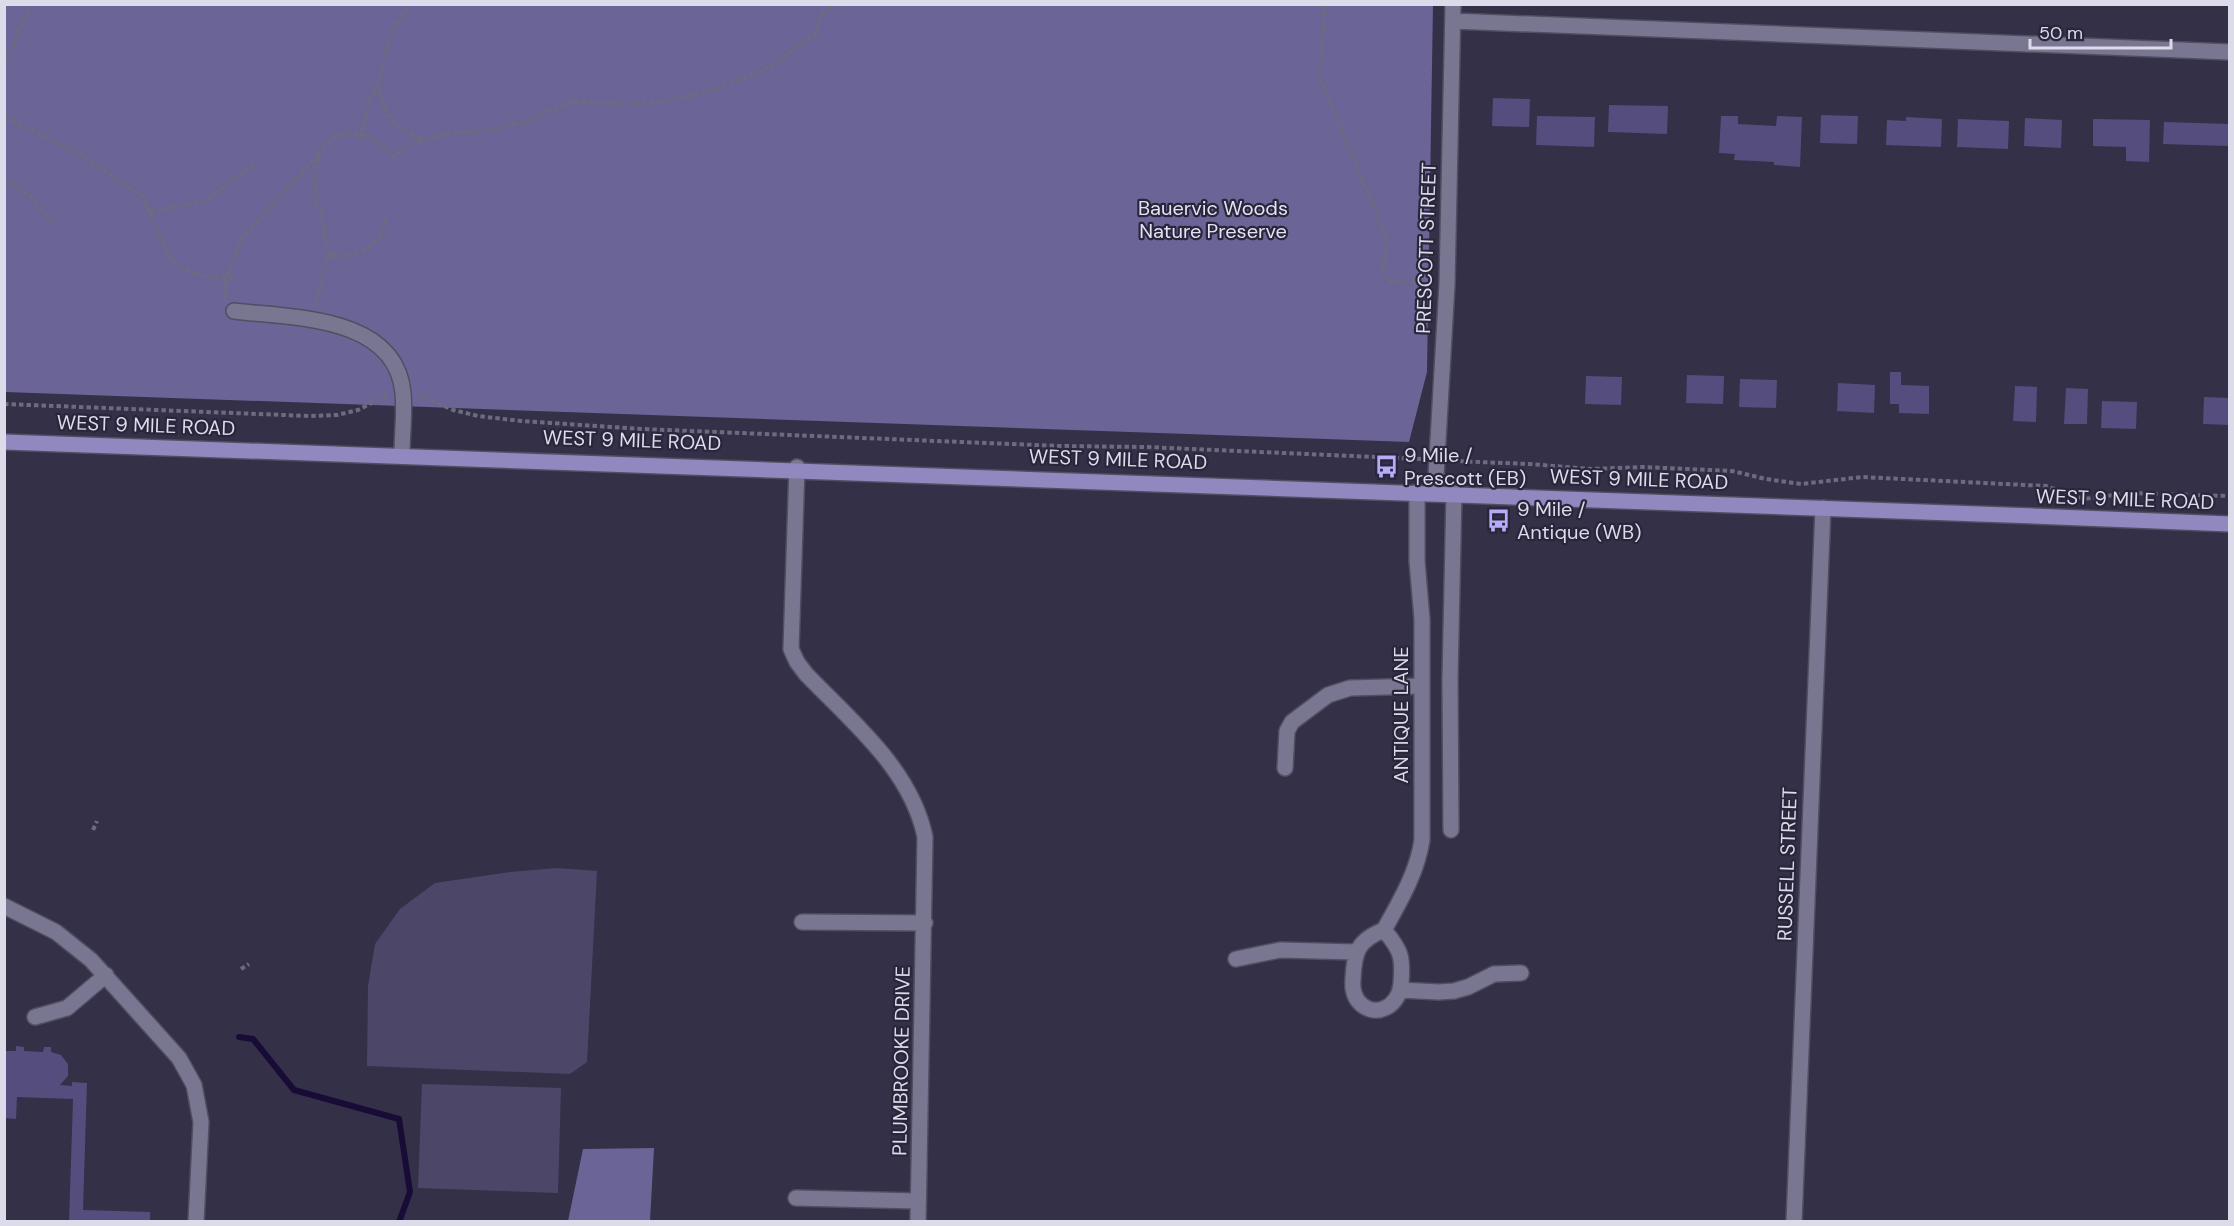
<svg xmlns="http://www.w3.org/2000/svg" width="2234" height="1226" font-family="'DM Sans',sans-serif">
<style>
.green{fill:#4c4768}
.forest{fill:#6b6497}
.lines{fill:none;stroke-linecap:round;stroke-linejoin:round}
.stream{stroke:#180c37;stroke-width:6}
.building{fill:#554d7e}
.minor-casing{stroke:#514e61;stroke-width:18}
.major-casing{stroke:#514e61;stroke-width:18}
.path{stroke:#6d6b7f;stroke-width:4;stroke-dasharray:4.5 3;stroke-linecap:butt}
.minor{stroke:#797691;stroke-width:15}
.major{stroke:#9088bf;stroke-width:15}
.labels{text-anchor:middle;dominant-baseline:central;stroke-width:4.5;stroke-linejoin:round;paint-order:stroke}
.park-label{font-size:20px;fill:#e3e1f2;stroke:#29263c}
.street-label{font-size:20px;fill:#dcdbea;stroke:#29263c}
.poi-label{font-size:20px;fill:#dcdbea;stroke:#29263c;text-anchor:start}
</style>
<rect width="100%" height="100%" fill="#333047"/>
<!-- green -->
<path class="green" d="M557,868L597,871L587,1062L570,1074L367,1066L368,986L375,944L400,909L435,883L510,872Z
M422,1084L561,1088L558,1193L418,1188Z"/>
<!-- forest -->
<path class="forest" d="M5,5H1433L1427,372L1409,442L5,392Z
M654,1148L650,1221H568L583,1149Z"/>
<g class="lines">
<!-- stream -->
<path class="stream" d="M239,1037L253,1039L294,1090L399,1119L410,1192L399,1222"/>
</g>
<!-- building -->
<path class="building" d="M1493,98L1530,99L1529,127L1492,126Z
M1609,105L1668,106L1667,134L1608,132Z
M1821,115L1858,116L1857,144L1820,143Z
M1537,116L1595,117L1594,147L1536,145Z
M1721,116H1738V124L1776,126L1777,116L1802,117L1800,167L1774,165V162L1734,160L1735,154L1719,153Z
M1906,117L1942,119L1941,147L1886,145L1887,120L1906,121Z
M2025,118L2062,120L2061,148L2024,146Z
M1958,119L2009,121L2008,149L1957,147Z
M2093,119L2150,120L2149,162L2126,161V147L2093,146Z
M2164,122L2230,124L2229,146L2163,144Z
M1890,372H1901V385L1929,386V414L1899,413V404H1890Z
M1687,375L1724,376L1723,404L1686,403Z
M1586,376L1622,377L1621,405L1585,404Z
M1740,379L1777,380L1776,408L1739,407Z
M1838,383L1875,385L1874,413L1837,411Z
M2015,386L2037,387L2036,422L2013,421Z
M2066,388L2088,389L2087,424H2064Z
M2204,397L2230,398V425L2203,424Z
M2102,401L2137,402L2136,429L2101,428Z
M16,1046L24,1047V1051L43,1052L44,1047H51V1052L61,1055L68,1064V1076L60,1085L72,1086V1082L87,1083L83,1210L150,1212V1222H69L73,1099L17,1097L16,1119L4,1118V1051H16Z"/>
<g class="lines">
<defs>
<path id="minor" d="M1453,21L2230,52
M234,311C291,318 396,315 403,393C405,413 402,434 402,453
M797,467L791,649L797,662L806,674C852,722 911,769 925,837L918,1222
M1435,493L1447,284L1453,4
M1285,768L1287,731L1292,722L1328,695L1350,688L1422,686
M1451,830L1450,679L1454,493
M4,906L56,932L91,960L179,1058L194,1085L201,1122L196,1222
M802,922L925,923
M1384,930C1402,951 1403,958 1401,984C1399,1007 1374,1020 1358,1001C1353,994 1352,988 1353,979C1354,952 1358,940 1384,930C1400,901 1417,873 1422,840V619L1417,561V492
M1236,959L1280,950L1355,952
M1400,990L1439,992L1454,991L1468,987L1494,974L1521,973
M35,1017L67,1008L106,975
M796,1198L918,1201
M1794,1222L1823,508"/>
<path id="major" d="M4,442C746,463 1488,494 2230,524"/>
</defs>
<!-- minor casing -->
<use href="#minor" class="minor-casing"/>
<!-- major casing -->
<use href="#major" class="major-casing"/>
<!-- path -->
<path class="path" d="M1325,4L1319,76L1387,238L1383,271L1390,282L1431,283
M4,68L30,4
M378,86C384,116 394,127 422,139
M4,110L6,117
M4,117L75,152L143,196L162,242L173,261L185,270L201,276L236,279
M360,138L370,99L378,86L387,47L395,27L410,4
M392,158L410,144L452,133L497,130L508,124H518L534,118L568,102L637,104L668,101L714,90L771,66L815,34L822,14L837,4
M4,179L33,198L40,209L56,225
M150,212L206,200L254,164
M385,219C384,247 352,259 328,256L321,210L314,201C318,189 312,176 316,163C327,121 371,129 394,156
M225,298L226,278L242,238L318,155
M315,305L328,256L334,251
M417,394L453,410L478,416L521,421L642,429L1060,446L1146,447L1421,459
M4,404L309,416L337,415L358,410L389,394
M1453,461L1530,464L1591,469L1643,467L1732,471L1766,479L1801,484L1862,477L2046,486L2084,499L2129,493L2230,496
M93,830L97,821
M241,969L249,964"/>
<!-- minor -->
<use href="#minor" class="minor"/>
<!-- major -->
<use href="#major" class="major"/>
</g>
<!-- icons -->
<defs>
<symbol id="bus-bare" viewBox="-9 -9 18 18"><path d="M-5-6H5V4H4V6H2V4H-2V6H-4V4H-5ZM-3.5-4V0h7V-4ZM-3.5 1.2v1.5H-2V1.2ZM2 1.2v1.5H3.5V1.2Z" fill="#b6abf8" stroke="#29263c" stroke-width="2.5" paint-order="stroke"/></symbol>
</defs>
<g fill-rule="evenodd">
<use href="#bus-bare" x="1370" y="450" width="33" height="33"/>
<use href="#bus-bare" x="1482" y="504" width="33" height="33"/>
</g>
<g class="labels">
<!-- park labels -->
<g class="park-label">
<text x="1213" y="208">Bauervic Woods<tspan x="1213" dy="23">Nature Preserve</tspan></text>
</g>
<!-- street labels -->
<g class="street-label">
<text transform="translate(1426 248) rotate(-88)">PRESCOTT STREET</text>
<text transform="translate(146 425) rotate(2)">WEST 9 MILE ROAD</text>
<text transform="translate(632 440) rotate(2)">WEST 9 MILE ROAD</text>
<text transform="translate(1118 459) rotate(2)">WEST 9 MILE ROAD</text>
<text transform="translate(1639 479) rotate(2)">WEST 9 MILE ROAD</text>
<text transform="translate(2125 499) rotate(2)">WEST 9 MILE ROAD</text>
<text transform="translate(1401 715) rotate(-90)">ANTIQUE LANE</text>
<text transform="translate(1787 864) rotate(-88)">RUSSELL STREET</text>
<text transform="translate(901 1061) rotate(-89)">PLUMBROOKE DRIVE</text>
</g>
<!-- poi labels -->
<g class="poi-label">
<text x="1404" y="455">9 Mile /<tspan x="1404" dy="23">Prescott (EB)</tspan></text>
<text x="1517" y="509">9 Mile /<tspan x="1517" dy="23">Antique (WB)</tspan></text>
</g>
</g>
<!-- border -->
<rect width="2234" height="1226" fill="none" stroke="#dcdbea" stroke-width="12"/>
<!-- scale -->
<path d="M2030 39v9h141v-9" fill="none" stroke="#dcdbea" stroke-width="3"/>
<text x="2039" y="39" font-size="18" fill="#dcdbea" stroke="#29263c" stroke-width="4.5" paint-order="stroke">50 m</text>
</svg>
